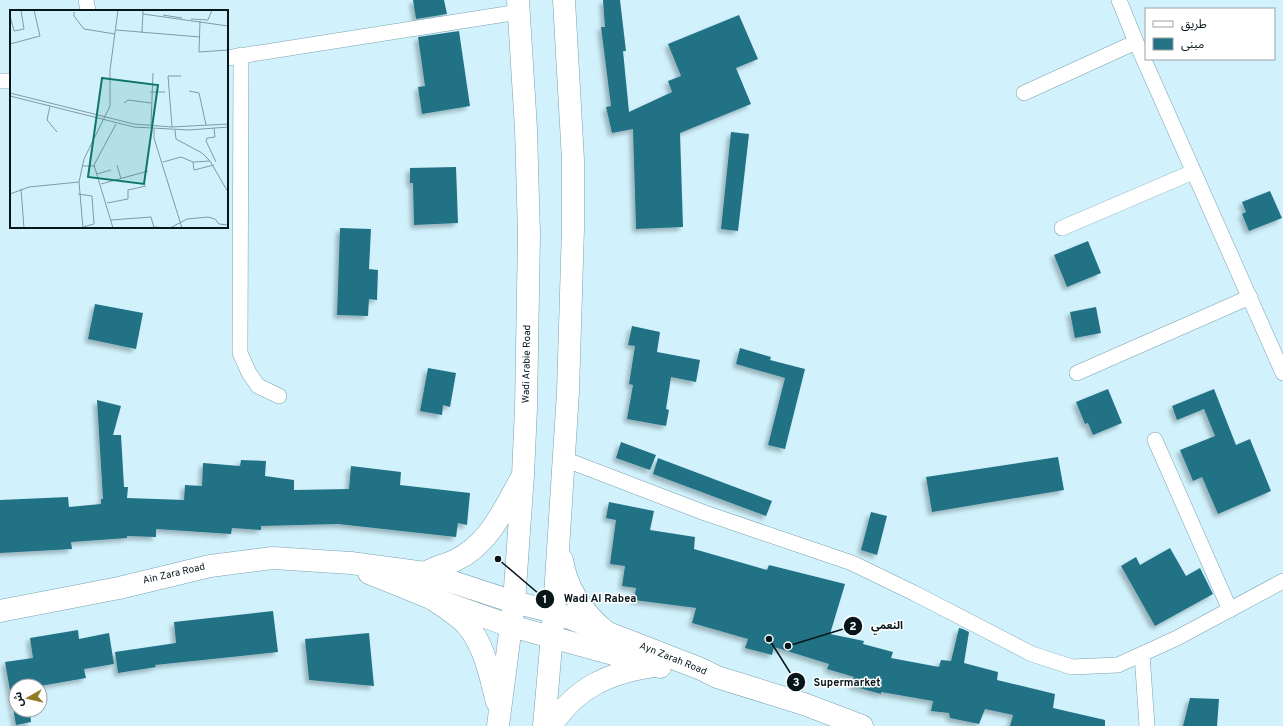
<svg xmlns="http://www.w3.org/2000/svg" width="1283" height="726" font-family="Overpass,'Noto Sans Arabic',sans-serif">
<style>
.building{fill:#237286;filter:url(#shadow)}
.lines{fill:none;stroke-linecap:round;stroke-linejoin:round}
.minor-casing{stroke:#79a1ae;stroke-width:16}
.primary-casing{stroke:#79a1ae;stroke-width:23}
.trunk-casing{stroke:#79a1ae;stroke-width:23}
.minor{stroke:#fff;stroke-width:15}
.primary{stroke:#fff;stroke-width:22}
.trunk{stroke:#fff;stroke-width:22}
.labels{text-anchor:middle;dominant-baseline:central;stroke-width:3;stroke-linejoin:round;paint-order:stroke}
.street-label{font-size:10px;fill:#06161b;stroke:#fff}
.inset-road{fill:none;stroke:#809aa3;stroke-width:1}
.view{fill:#0f766e;fill-opacity:0.15;stroke:#0f766e;stroke-width:2}
.inset-edge{fill:none;stroke:#06161b;stroke-width:2}
.leader{fill:none;stroke:#06161b;stroke-width:1.5}
.callout-dot{fill:#06161b;stroke:#fff;stroke-width:1.5}
.mark-label{font-size:12px;text-anchor:middle;font-weight:bold;fill:#fff}
.callout-label{font-size:11px;text-anchor:middle;font-weight:bold;fill:#06161b;stroke:#fff;stroke-width:3;stroke-linejoin:round;paint-order:stroke}
</style>
<defs>
<filter id="shadow"><feDropShadow dx="-3.5" dy="3.5" stdDeviation="2" flood-color="#0004"/></filter>
</defs>
<rect width="100%" height="100%" fill="#d1f2fd"/>
<!-- building -->
<path class="building" d="M413,0H444L447,14L416,19Z
M603,0H620L626,51H623L629,112L672,92L668,81L681,76L668,44L739,15L758,59L736,68L751,104L680,133L683,227L636,229L633,129L612,133L606,107L611,106L601,27H605Z
M459,31L470,106L422,114L418,87L425,86L418,37Z
M731,132L749,134L738,231L721,229Z
M456,167L458,223L414,225L413,183H410V168Z
M1270,191L1282,218L1249,231L1242,214L1246,212L1242,202Z
M340,228L371,229L369,269L378,270L377,300L369,299L368,316L337,315Z
M1088,241L1101,273L1067,287L1054,255Z
M95,304L143,313L136,349L88,339Z
M1096,307L1101,333L1075,338L1070,312Z
M632,326L660,332L657,352L700,360L696,382L671,377L666,409L669,410L666,426L627,419L633,385L629,384L635,346L628,345Z
M740,348L771,357L770,360L805,369L785,449L768,445L785,378L736,364Z
M428,368L456,373L450,407L443,405L442,415L420,411Z
M1108,389L1122,423L1093,435L1088,423L1085,424L1076,402Z
M1214,389L1236,445L1250,439L1271,491L1218,514L1202,477L1193,481L1180,450L1215,436L1204,409L1177,420L1172,406Z
M97,400L121,406L113,435H121L124,487H128L127,498L184,500L185,485L202,486L203,463L240,466L241,460L266,461L265,476L294,480V490L349,489L351,466L401,472L400,485L470,493L467,525L458,523L456,537L338,524L261,526V530L232,528L231,534L156,529V537L127,536V538L71,542L72,549L0,553V500L68,497L69,507L101,504V499H103Z
M621,442L656,455L650,470L616,458Z
M1058,457L1064,490L932,512L926,477Z
M658,458L772,501L766,516L653,474Z
M609,502L654,511L650,530L695,537L694,549L767,570L769,565L845,584L830,634L864,641L863,644L893,652L891,658L939,667L941,660L951,661L959,628L963,629L969,632L964,663L998,672L997,680L1055,694L1053,708L1105,720V726H1010L1013,715L985,709L979,724L950,718L949,713L931,711L933,701L881,692V694L852,686L854,677L827,669L829,664L774,647L772,655L745,648L748,639L692,623L696,608L634,600L636,588L622,586L625,566L610,564L616,520L606,518Z
M871,512L887,516L877,555L861,550Z
M1170,548L1186,576L1200,568L1213,594L1155,626L1121,566L1136,557L1140,565Z
M273,611L278,652L155,665L156,667L118,673L115,652L176,643L174,622Z
M78,630L79,639L109,633L114,664L84,669L86,678L40,686H16V710H30L31,722L16,725L5,662L33,658L30,638Z
M369,633L374,686L309,680L305,639Z
M1190,698L1219,699L1217,726H1183Z"/>
<g class="lines">
<defs>
<path id="minor" d="M86,0L88,11
M1119,0L1136,42L1283,373
M241,55L240,353L249,373L258,386L279,396
M227,58L519,12
M0,81H11
M1024,93L1136,42
M1062,228L1193,172
M1077,373L1250,297
M1155,440L1230,610
M564,459L705,513L852,563L914,593L1032,654L1072,667L1118,665L1177,638L1283,581
M1142,654L1147,726"/>
<path id="primary" d="M369,573L431,598L511,626L660,667
M0,611L119,588L210,566L273,558L351,563L425,573L514,602L554,612L701,669L717,677L804,704L862,726"/>
<path id="trunk" d="M562,560C567,590 582,612 605,631
M425,573C435,567 446,565 456,560C489,544 504,509 521,479
M431,598C443,606 456,614 466,624C485,645 490,676 497,702
M498,726L514,602L523,475L526,408L529,234L526,129L518,0
M544,726L554,612L568,392L573,228V160L564,0
M551,726C576,687 609,673 654,666"/>
</defs>
<!-- minor casing -->
<use href="#minor" class="minor-casing"/>
<!-- primary casing -->
<use href="#primary" class="primary-casing"/>
<!-- trunk casing -->
<use href="#trunk" class="trunk-casing"/>
<!-- minor -->
<use href="#minor" class="minor"/>
<!-- primary -->
<use href="#primary" class="primary"/>
<!-- trunk -->
<use href="#trunk" class="trunk"/>
</g>
<g class="labels">
<!-- street labels -->
<g class="street-label">
<text transform="translate(527 364) rotate(-89)">Wadi Arabie Road</text>
<text transform="translate(174 574) rotate(-13)">Ain Zara Road</text>
<text transform="translate(673 659) rotate(22)">Ayn Zarah Road</text>
</g>
</g>
<!-- overview -->
<g transform="translate(10 10)">
<rect width="218" height="218" fill="#d1f2fd"/>
<path class="inset-road" d="M64,2V6L74,19L105,24M133,4L218,16M153,5L172,8M0,6L4,21L14,19L11,0M181,9L198,10L202,0M190,11L189,42L218,40M106,20L190,27M132,23L133,0M0,34L30,26L24,0M179,81L189,83L196,115M140,82H155M0,83L124,114L162,117L218,114M0,86L124,117L179,120L218,117M114,93L118,90L141,93M40,96L37,110L47,122M141,115L143,63M162,117L158,66H171M204,118L205,127L197,128L196,131L206,152M144,119V128L172,218M165,120L166,129L192,143L200,151L218,182M153,152L171,147L183,152L200,151M183,152L184,160L204,155M107,155L111,169M72,156H85M87,164L101,160M91,174L138,161M11,179L14,218M0,184L19,177L69,172M68,184L82,186L84,214L73,217M97,193L118,189V180L136,176M101,210L141,207L144,218M144,217L158,218M73,218L69,172L74,149L100,96V60L108,0M103,218L84,155L106,114M160,218L177,209L198,207L205,209L209,214L218,215"/>
<path class="view" d="M92,68L148,75L134,174L78,167Z"/>
<rect width="218" height="218" class="inset-edge"/>
</g>
<!-- callouts -->
<path class="leader" d="M498 559L545 599M788 646L853 626M769 639L796 682"/>
<g class="callout-dot">
<circle cx="498" cy="559" r="4"/>
<circle cx="788" cy="646" r="4"/>
<circle cx="769" cy="639" r="4"/>
<circle cx="545" cy="599" r="10"/>
<circle cx="853" cy="626" r="10"/>
<circle cx="796" cy="682" r="10"/>
</g>
<g class="mark-label">
<text x="545" y="603">1</text>
<text x="853" y="630">2</text>
<text x="796" y="686">3</text>
</g>
<g class="callout-label">
<text x="600" y="602">Wadi Al Rabea</text>
<text x="887" y="629">النعمي</text>
<text x="847" y="686">Supermarket</text>
</g>
<!-- legend -->
<rect x="1145" y="8" width="130" height="52" fill="#ffffff" stroke="#9ba2a4"/>
<rect x="1153" y="21" width="20" height="6" fill="#ffffff" stroke="#9ba2a4"/>
<text x="1181" y="28" font-size="12" fill="#06161b">طريق</text>
<rect x="1153" y="38" width="20" height="12" fill="#237286" stroke="#9ba2a4"/>
<text x="1181" y="48" font-size="12" fill="#06161b">مبنى</text>
<!-- north arrow -->
<g transform="translate(28 698) rotate(262)"><circle r="19" fill="#ffffff" stroke="#9ba2a4"/>
<path d="M0-3L7 15L0 10L-7 15Z" fill="#917b21"/>
<text y="-6" font-size="11" font-weight="bold" text-anchor="middle" fill="#06161b">ش</text>
</g>
</svg>
